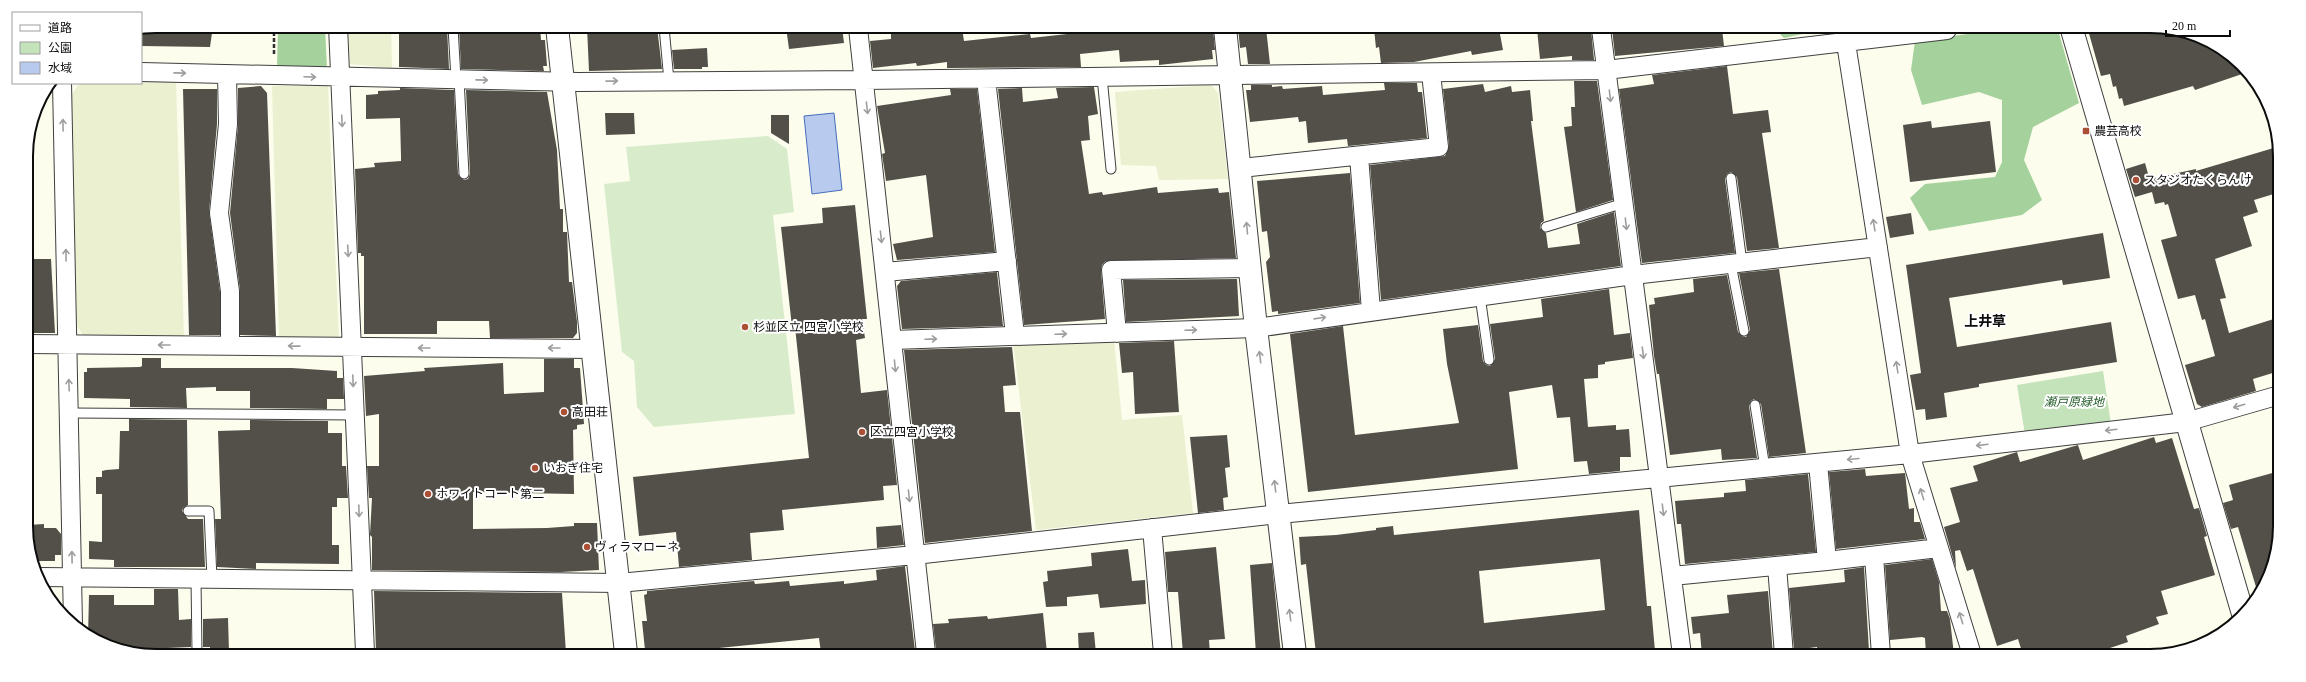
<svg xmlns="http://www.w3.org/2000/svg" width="2306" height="682" font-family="'Times New Roman','Noto Sans JP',serif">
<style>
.farmland{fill:#eaf0d0}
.green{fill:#c5e3bb}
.forest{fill:#a5d29c}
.pitch{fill:#d8eccc}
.water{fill:#b8cbee;stroke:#476dbd}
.building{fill:#53504a;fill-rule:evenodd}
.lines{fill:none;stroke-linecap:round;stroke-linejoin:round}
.service-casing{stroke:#3f3f3f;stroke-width:11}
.minor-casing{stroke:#3f3f3f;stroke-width:20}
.tertiary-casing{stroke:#3f3f3f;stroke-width:24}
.path{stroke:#2e2e2e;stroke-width:2.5;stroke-dasharray:4 2;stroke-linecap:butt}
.service{stroke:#fff;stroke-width:9}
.minor{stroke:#fff;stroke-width:18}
.tertiary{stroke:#fff;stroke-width:22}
.oneway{stroke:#9e9e9e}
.poi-dot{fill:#ac5035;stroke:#fff;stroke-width:1.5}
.labels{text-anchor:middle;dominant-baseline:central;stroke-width:4;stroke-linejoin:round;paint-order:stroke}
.poi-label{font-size:12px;fill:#0c0c0c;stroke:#fff;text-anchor:start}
.park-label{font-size:12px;font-style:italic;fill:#245c28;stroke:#fff}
.quarter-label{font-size:14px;font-weight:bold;fill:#0c0c0c;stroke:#fff}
.rim{fill:none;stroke:#0c0c0c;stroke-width:2}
</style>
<rect width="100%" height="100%" fill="#fcfded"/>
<!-- farmland -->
<path class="farmland" d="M348,26L391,27L392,68L350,64Z
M141,81L176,82L184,339L84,336L76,325L71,95L80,83H141Z
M1211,85L1218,93L1228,179L1159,180L1156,166L1121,165L1115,92Z
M272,86H328L339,341L279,337Z
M1114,340L1122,420L1182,415L1193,513L1036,530L1013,342Z"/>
<!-- green -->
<path class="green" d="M2103,371L2111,424L2025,435L2017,385Z"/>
<!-- forest -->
<path class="forest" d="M278,26H325L327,70L277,68Z
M1776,30H1807V33L1784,38Z
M1998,30H2058L2079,103L2033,127L2024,160L2042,200L2022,215L1929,231L1910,198L1925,184L1995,177L2002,162V100L1979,92L1922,105L1911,70L1915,41Z"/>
<!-- pitch -->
<path class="pitch" d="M768,136L787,149L794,212L773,215L795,414L654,427L637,407L634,361L622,352L604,184L630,181L626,147Z"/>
<!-- water -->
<path class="water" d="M834,113L842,190L812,194L804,116Z"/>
<!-- building -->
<path class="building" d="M156,26H213L210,47L141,46V29Z
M399,27H447L449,69L399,67Z
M459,27H540L541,40H545L547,66H543L544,71L461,69Z
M587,27H657L662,69L589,71Z
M786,27H842L844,43L789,49Z
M891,28H962L964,41L1030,34L1031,38L1094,31V28H1149L1150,34L1213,28L1215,50H1212L1213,59L1159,65V60L1120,62L1119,50L1080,54L1081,67L947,68V62L917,66L916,63L873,68L870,41L891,39Z
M1238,28H1266L1270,64H1248L1246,47L1240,48Z
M1374,29H1404V34L1435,29H1499L1503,50L1472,55L1471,51L1414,62L1381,63L1379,47L1376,48Z
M1537,29H1591L1594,60H1572V56L1540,59Z
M1612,29H1722L1724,46L1615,56Z
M2088,30H2183L2242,64L2248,72L2195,90L2193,86L2124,106L2122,98L2119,99L2116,86L2113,87L2110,74L2101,76Z
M707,48L708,67H702V69H674L672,50Z
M1727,66L1733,114L1768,110L1771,132L1762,133L1779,248L1747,251L1737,177L1731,172L1727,174L1725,179L1735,253L1642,263L1619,89L1654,84L1652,75Z
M1574,81H1597L1613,200L1576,212L1564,127L1572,126L1571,107H1575Z
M1384,83H1417L1418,92H1422L1427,138L1348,146L1347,139L1308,143L1306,121L1299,122L1298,117L1250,122L1246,90H1251V85H1272V87L1282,86L1283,89L1322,86L1323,95L1385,90Z
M1483,84L1485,92L1511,86L1512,92L1530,90L1533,121H1531L1544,221L1541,223L1540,228L1546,233L1548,248L1580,244L1577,224L1614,212L1621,266L1381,300L1370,165L1445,156L1449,146L1443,89Z
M261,86L267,93L276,336L240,335V290L230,213L238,125V88Z
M1094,87L1098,114L1088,116L1090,140L1081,141L1089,194L1102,192L1103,195L1157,187L1158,193L1218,188L1219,193L1229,192L1236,258L1106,261L1102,265L1101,271L1105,319L1024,325L998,89L1022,88L1023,102L1058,98L1056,88Z
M400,88L454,90L458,174L464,180L468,179L470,174L466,90L547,92L557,150L560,209H563V232H567L569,282H572L577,322V333L573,338H490L489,321H437V334H364V256H361V253H358L355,169L375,167L374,163L401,161V156L400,118L366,119V95L378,94V91L400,90Z
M183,89H217V124L209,212L220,292V335H189Z
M950,89H977L995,252L897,260L893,244L933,237L926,175L886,181L882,154L885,153L877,106L951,95Z
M605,113H634L635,134L606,135Z
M771,115H789V144L771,133Z
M1931,121L1932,128L1990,121L1996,172L1910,182L1903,125Z
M2277,147V193L2254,200L2258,212L2243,217L2252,246L2215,259L2226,298L2220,299L2229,333L2277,318L2276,372L2253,379L2256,391L2202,407L2197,404L2185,365L2215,356L2205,319L2202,320L2195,295L2178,299L2161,240L2177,236L2168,204L2165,205L2164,202L2155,204L2152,192L2135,197L2126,169L2145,163L2150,181V179L2196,169V171Z
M1350,173L1360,303L1278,314V311L1272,312L1266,262L1270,257L1267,231L1262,232L1257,181Z
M855,205L867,319H862L865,338L856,340L861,393L887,390L897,485L883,486L884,500L782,510L784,530L750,533L752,560L679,567L676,532L639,536L633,477L809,458L795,327H792L781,227L823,223L822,208Z
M1911,213L1914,234L1890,238L1886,217Z
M2103,233L2110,278L2063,285L2062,280L1949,298L1957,347L2111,322L2117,362L1979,384V387L1944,393L1947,417L1926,420L1925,409L1916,410L1910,375L1921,373L1906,265Z
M30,259H51L55,333H28Z
M1779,269L1806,453L1769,457L1761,404L1754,399L1751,401L1749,406L1757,458L1722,460L1721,449L1670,455L1659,374H1657L1654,356L1649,305L1655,304L1654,298L1694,292L1693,279L1727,275L1738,332L1742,336L1746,337L1750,330L1739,273Z
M997,272L1003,326L902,329L897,286L901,281Z
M1237,279L1239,316L1126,322L1123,280Z
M1609,289L1614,335L1630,333L1633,358L1605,362V364L1598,365V378L1584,379L1588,427L1616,425V430L1629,429L1631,457H1620V471L1589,474L1587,461L1574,462L1570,417L1557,418L1552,385L1509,392L1518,469L1308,492L1290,334L1343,326L1355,435L1459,423L1447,364L1443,329L1478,325L1483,361L1486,365L1490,366L1495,359L1490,324L1543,317L1541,299Z
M1174,341L1179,412L1135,414L1133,372L1122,373L1119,343Z
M1012,347L1016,385L1003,386L1005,412H1020L1032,531L925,543L904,350Z
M142,358H161V368H292L337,371V378H343L344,399H327V409L250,408V391H216V387L186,388L187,408L130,407V399L84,398V372H87V368L140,367L142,366Z
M544,359H574V368H580L584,424L577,425V429L573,430L574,494L473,492V529L547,528L574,526V523H597L599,570L561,572L372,570V537L370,535L372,498H369L367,466H379V414L366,416L364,376L425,371L424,368L503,363L504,394L544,392Z
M129,419L187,420L188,505L183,508L182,511L188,519H203L205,567H114V560L89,559V541L102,542V494H96V477H102V471L106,470L119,469L120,431H129Z
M250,420L328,421V433H342V466H346L348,498H337V507H332V545H339V564L256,563V569L217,567L215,519H221L218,431L250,430Z
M1227,435L1230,467L1225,468L1228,497L1223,498L1224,510L1198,513L1190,437Z
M2154,437L2156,443L2172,438L2194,509L2199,508L2207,536L2204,537L2215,575L2161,591L2168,614L2156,617L2159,624L2126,636L2128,642L2086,656L2023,655L2018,639L1997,646L1973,569L1967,571L1960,550L1955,551L1956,569L1944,527L1960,522L1950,488L1978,481L1973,466L2017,452L2020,462L2078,445L2083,460Z
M1865,469L1866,476L1905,473L1909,509L1914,508V522H1920L1925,539L1836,549L1829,472Z
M2276,472V559L2259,597L2238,527L2231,529L2223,503L2233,500L2229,485Z
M1808,474L1816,552L1685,564L1681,524H1677L1675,501L1724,497V493L1746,491L1745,480Z
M1639,510L1647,606H1651L1655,651L1640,653L1641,655L1316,654L1306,564L1301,565L1299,537L1336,535L1376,530V528L1393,526L1394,535ZM1600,559L1605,610L1484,623L1479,571Z
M44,524V528H56L61,534V555H55V561H33L29,551L28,525Z
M901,525L904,545L877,548L876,527Z
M1216,547L1225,639L1209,640L1210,654H1183L1178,592H1168L1165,552Z
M1128,549L1132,581L1145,580L1146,604L1100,608L1098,594L1067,597V606L1046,607L1043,582L1048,581L1047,571L1092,566L1091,553Z
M1932,559L1939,582L1941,611H1947L1950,619L1954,655H1926L1925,638L1922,637L1890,640L1885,565Z
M1272,563L1281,654H1256L1250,565Z
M905,566L915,651L821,653L819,638L669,653H648V650H645L642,621H647L644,595L647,594V591L754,581L755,584L789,581L790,586L844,581V584L877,580L876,570Z
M1864,567L1869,651L1818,655L1817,647L1794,650L1789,588L1845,582L1844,570Z
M154,589H178L179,620L191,619V647L144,649V652H123L88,636L89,595H114V605H154Z
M374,591L562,593L566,653L376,652Z
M1768,591L1773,655H1702L1700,633L1693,634L1691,617L1729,613L1727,595Z
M1043,613L1047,653H943V650H936L933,624L949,623L948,619L987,616L988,619Z
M228,618L229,652H210V647H203V619Z
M1094,632L1096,654H1079L1078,633Z"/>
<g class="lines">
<defs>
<path id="service" d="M453,27L456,79
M664,27L669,81
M1102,77L1111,169
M459,79L464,174
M1731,178L1742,263
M1546,227L1624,203
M1731,264L1744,331
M1480,296L1489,360
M1755,405L1765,468
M70,413L355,415
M188,511H209L212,579
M196,579L197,652"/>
<path id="minor" d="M338,26L365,652
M858,28L926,653
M1601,29L1682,655
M1846,43L1910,454L1972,655
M141,72L578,82L864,80L1606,70L1947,30
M227,74L228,124L219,213L230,291V345
M986,79L1015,335
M62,83L73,624
M1359,156L1371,311
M1241,168L1439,147L1431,73
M885,272L1007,261
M1117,333L1111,270L1251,268
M892,340L1256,328L1633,275L1878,247
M27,344L593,349
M1818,463L1827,561
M1152,528L1163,654
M1874,556L1881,655
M1777,566L1784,655
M1672,576L1827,561L1939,548
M41,577L619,583L915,555L1279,514L1910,454L2186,422L2276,396"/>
<path id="tertiary" d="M557,27L626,653
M1225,28L1256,328L1295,654
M2072,30L2243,614"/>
</defs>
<!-- service casing -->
<use href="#service" class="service-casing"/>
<!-- minor casing -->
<use href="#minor" class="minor-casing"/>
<!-- tertiary casing -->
<use href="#tertiary" class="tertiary-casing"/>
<!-- path -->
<path class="path" d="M274,26V56"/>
<!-- service -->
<use href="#service" class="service"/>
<!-- minor -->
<use href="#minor" class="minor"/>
<!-- tertiary -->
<use href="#tertiary" class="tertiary"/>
</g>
<!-- one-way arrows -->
<defs><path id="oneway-shaft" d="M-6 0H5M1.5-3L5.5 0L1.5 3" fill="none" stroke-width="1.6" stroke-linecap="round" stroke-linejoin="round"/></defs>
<g class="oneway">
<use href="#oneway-shaft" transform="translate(180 73) rotate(1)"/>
<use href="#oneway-shaft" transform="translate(310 77) rotate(2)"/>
<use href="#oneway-shaft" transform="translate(482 80) rotate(1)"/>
<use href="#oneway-shaft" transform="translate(612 81) rotate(-1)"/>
<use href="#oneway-shaft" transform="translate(1610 96) rotate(83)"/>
<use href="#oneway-shaft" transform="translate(867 108) rotate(84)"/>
<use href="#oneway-shaft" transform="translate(342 121) rotate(87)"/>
<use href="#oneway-shaft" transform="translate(63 125) rotate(-91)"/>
<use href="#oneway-shaft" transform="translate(1626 224) rotate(83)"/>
<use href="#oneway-shaft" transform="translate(1874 225) rotate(-99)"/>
<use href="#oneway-shaft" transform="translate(1247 228) rotate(-95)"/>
<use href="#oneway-shaft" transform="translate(881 237) rotate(84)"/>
<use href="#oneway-shaft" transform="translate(348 251) rotate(87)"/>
<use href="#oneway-shaft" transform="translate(66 255) rotate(-91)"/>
<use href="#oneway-shaft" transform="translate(1320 318) rotate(-8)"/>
<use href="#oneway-shaft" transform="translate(1191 330) rotate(-2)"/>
<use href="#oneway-shaft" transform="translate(1061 334) rotate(-2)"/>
<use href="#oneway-shaft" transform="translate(931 339) rotate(-2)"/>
<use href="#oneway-shaft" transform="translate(164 345) rotate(-180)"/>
<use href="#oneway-shaft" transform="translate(294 346) rotate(-179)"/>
<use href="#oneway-shaft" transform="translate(424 348) rotate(-180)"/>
<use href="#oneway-shaft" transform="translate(554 348) rotate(-180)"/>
<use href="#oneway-shaft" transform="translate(1643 353) rotate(83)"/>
<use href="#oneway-shaft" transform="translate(1260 357) rotate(-97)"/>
<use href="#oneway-shaft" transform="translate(895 366) rotate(84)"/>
<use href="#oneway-shaft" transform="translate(1897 367) rotate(-99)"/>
<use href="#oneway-shaft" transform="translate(353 381) rotate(88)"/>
<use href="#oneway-shaft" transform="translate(69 385) rotate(-92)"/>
<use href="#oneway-shaft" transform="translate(2239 406) rotate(164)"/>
<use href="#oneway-shaft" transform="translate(2111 430) rotate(173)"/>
<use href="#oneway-shaft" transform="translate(1982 445) rotate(173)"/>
<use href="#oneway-shaft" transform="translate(1853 459) rotate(175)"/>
<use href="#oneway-shaft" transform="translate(1275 486) rotate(-97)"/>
<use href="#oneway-shaft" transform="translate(1922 494) rotate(-107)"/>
<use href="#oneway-shaft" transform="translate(909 496) rotate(84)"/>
<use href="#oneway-shaft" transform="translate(1663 510) rotate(83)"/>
<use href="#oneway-shaft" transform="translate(359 511) rotate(88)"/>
<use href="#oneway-shaft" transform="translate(72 557) rotate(-91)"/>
<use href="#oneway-shaft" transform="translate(1290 615) rotate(-97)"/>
<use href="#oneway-shaft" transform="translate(1961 618) rotate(-107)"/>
</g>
<!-- markers -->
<g class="poi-dot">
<rect x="2082" y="127" width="8" height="8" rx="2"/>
<circle cx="2136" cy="180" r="4"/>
<circle cx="745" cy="327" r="4"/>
<circle cx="564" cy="412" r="4"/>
<circle cx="862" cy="432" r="4"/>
<circle cx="535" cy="468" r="4"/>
<circle cx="428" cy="494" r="4"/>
<circle cx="587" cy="547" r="4"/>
</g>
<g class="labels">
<!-- poi labels -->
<g class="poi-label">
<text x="2094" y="131">農芸高校</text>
<text x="2144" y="180">スタジオたくらんけ</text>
<text x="753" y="327">杉並区立 四宮小学校</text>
<text x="572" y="412">高田荘</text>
<text x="870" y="432">区立四宮小学校</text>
<text x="543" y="468">いおぎ住宅</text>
<text x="436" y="494">ホワイトコート第二</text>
<text x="595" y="547">ヴィラマローネ</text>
</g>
<!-- park labels -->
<g class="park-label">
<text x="2074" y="402">瀬戸原緑地</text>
</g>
<!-- quarter labels -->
<g class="quarter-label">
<text x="1985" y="321">上井草</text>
</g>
</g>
<!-- crop -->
<path d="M0 0H2306V682H0ZM156 33H2150A123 123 0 0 1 2273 156V526A123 123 0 0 1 2150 649H156A123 123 0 0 1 33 526V156A123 123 0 0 1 156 33Z" fill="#fff" fill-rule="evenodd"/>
<path class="rim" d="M156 33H2150A123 123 0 0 1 2273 156V526A123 123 0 0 1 2150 649H156A123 123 0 0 1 33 526V156A123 123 0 0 1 156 33Z"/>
<!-- legend -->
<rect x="12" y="12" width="130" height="72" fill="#ffffff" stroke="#9e9e9e"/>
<rect x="20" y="25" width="20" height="6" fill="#ffffff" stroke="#9e9e9e"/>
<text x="48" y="32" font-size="12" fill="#0c0c0c">道路</text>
<rect x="20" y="42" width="20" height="12" fill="#c5e3bb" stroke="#9e9e9e"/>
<text x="48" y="52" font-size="12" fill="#0c0c0c">公園</text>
<rect x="20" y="62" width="20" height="12" fill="#b8cbee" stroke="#9e9e9e"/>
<text x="48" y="72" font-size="12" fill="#0c0c0c">水域</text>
<!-- scale -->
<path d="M2166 30v6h64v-6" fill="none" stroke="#0c0c0c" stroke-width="2"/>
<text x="2172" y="30" font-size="12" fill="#0c0c0c" stroke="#ffffff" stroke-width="3" paint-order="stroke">20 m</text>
</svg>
